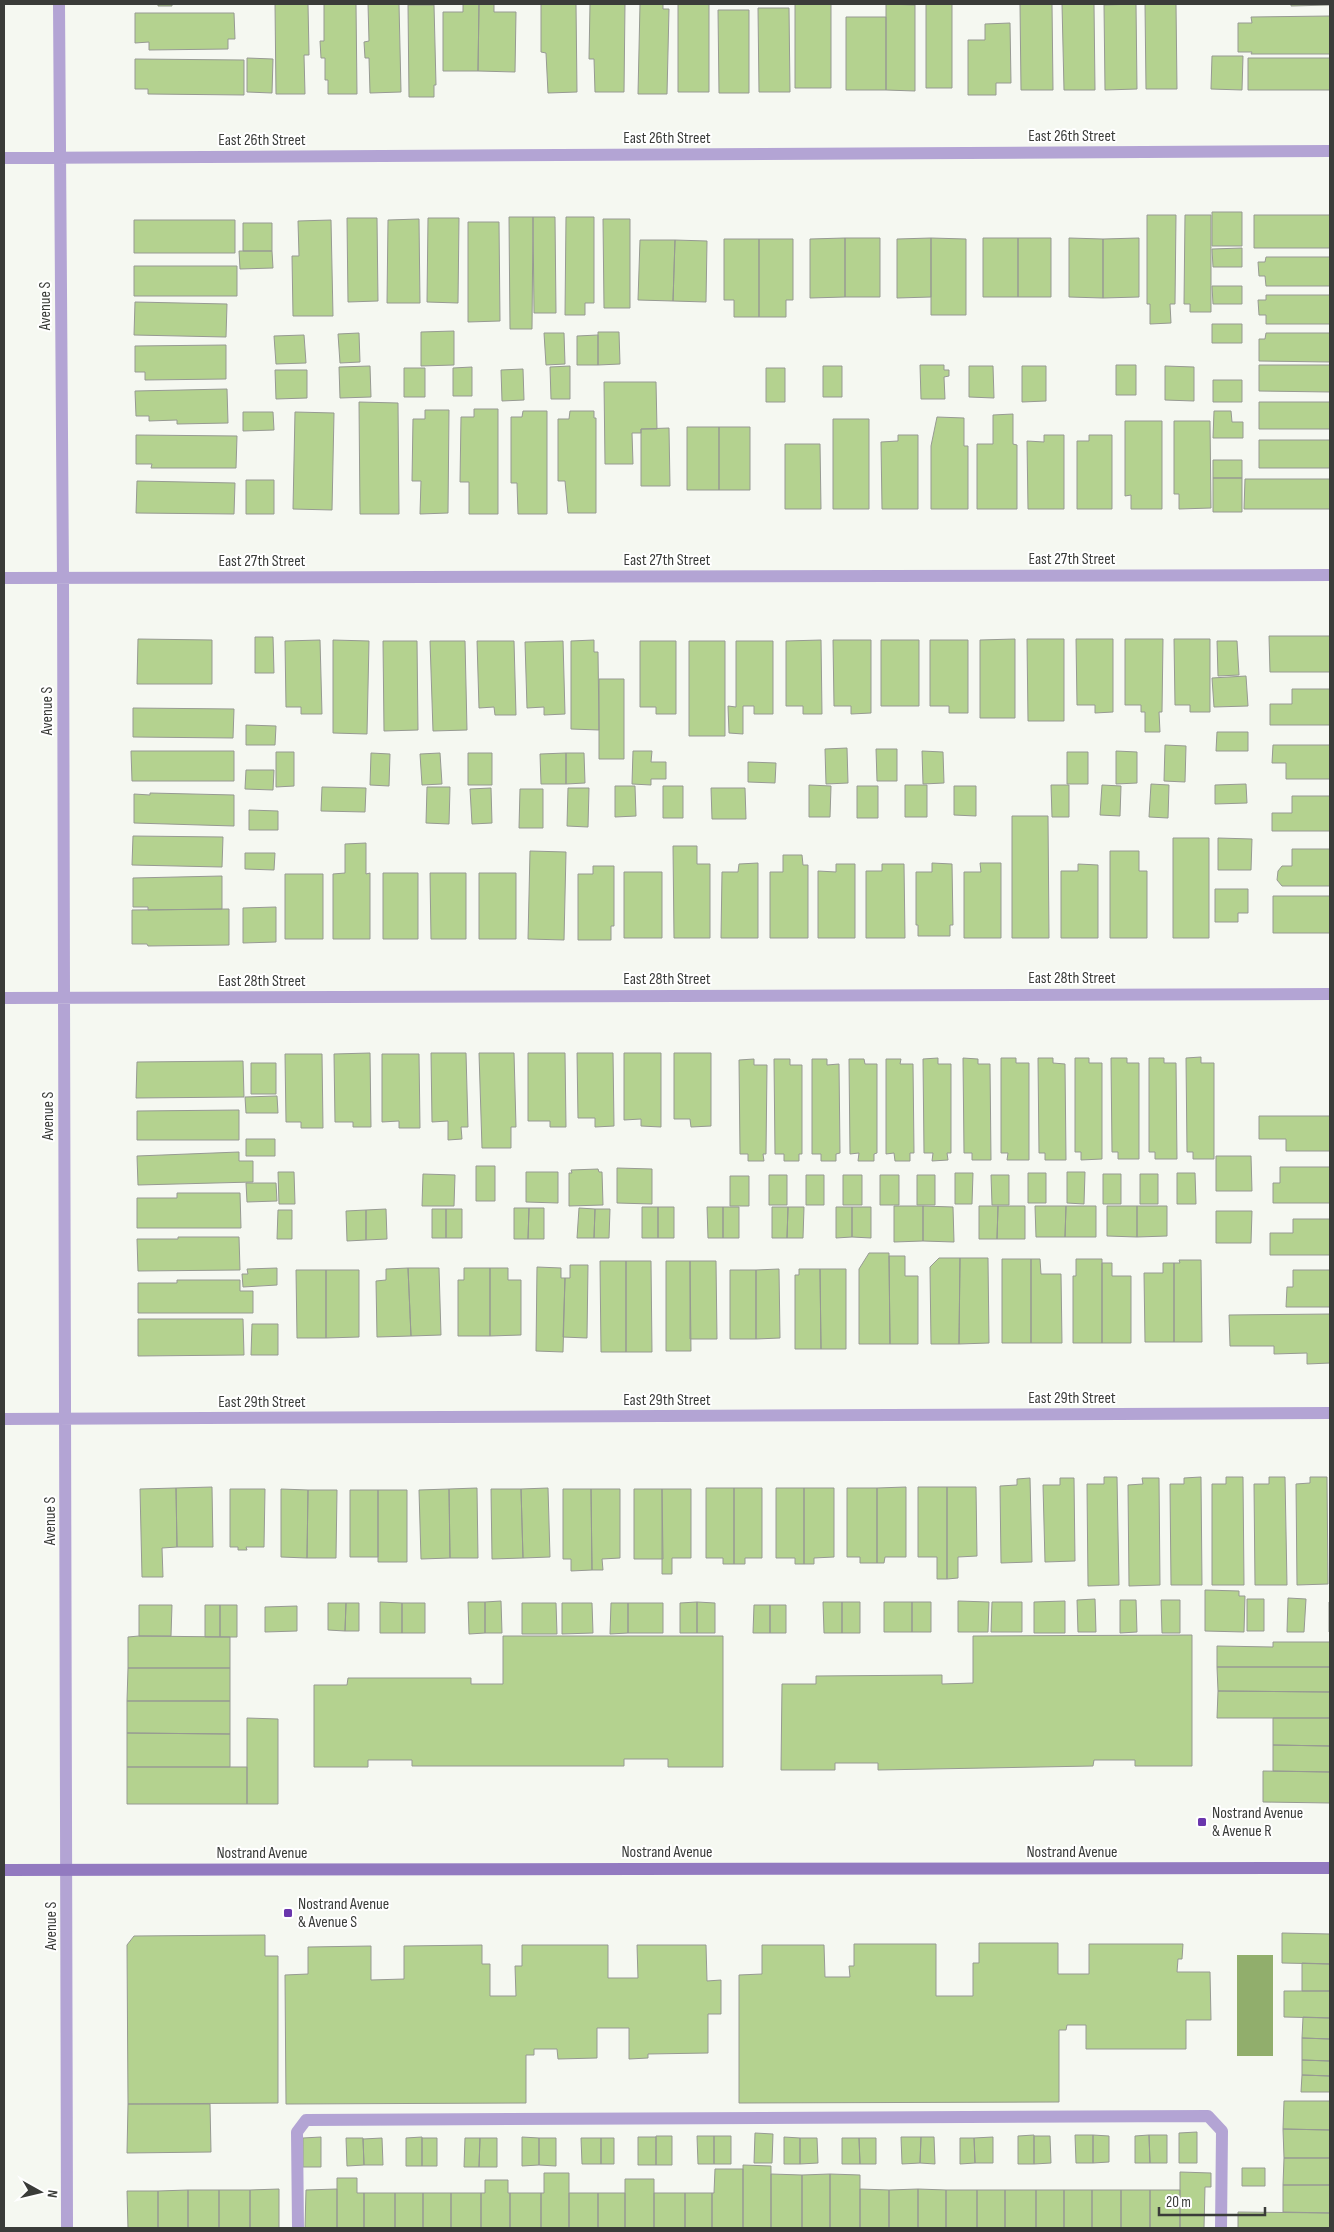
<svg xmlns="http://www.w3.org/2000/svg" width="1334" height="2232" font-family="'Sofia Sans Condensed',sans-serif">
<style>
.water{fill:#91ae6c}
.building{fill:#b4d28f;stroke:#979a93}
.lines{fill:none;stroke-linecap:round;stroke-linejoin:round}
.lane{stroke:#b3a4d4;stroke-width:12}
.street{stroke:#b3a4d4;stroke-width:12}
.secondary{stroke:#927ac0;stroke-width:12}
.poi-dot{fill:#6a36ad;stroke:#fff;stroke-width:2}
.labels{text-anchor:middle;dominant-baseline:central;stroke-width:4;stroke-linejoin:round;paint-order:stroke}
.street-label{font-size:16px;fill:#3a3c39;stroke:#fff}
.poi-label{font-size:16px;fill:#3a3c39;stroke:#fff;text-anchor:start}
</style>
<rect width="100%" height="100%" fill="#f5f8f1"/>
<!-- water -->
<path class="water" d="M1237,1955H1273V2056H1237Z"/>
<!-- building -->
<path class="building" d="M158,4H172V6H158Z
M275,4H308L309,55H304L305,94H276Z
M324,4H356L357,94H328V80H325V58H321L320,41H324Z
M368,4H399L401,92L370,93L369,58H365L364,42L369,41Z
M463,4H479L478,71H443V12H463Z
M479,4H494V12H516L515,72L478,71Z
M541,4H576L577,92L548,93L546,53L541,52Z
M590,4H625L624,92H595L594,59H589Z
M640,4H663V9H669L667,94H638Z
M678,4H709V92H678Z
M795,4H831V88H795Z
M886,4L915,5V91L886,90Z
M926,4H952V88H926Z
M1020,4H1052L1053,90H1021Z
M1062,4H1094L1095,90H1064Z
M1136,4L1137,89L1105,90L1104,5Z
M1145,4H1176L1177,89H1146Z
M1291,4H1330V5L1291,6Z
M408,5H434L436,85H434V97H409Z
M758,8H789L790,92H759Z
M718,10H749V93H719Z
M135,13H234L235,39H228V49L149,50V42L135,43Z
M1330,16V54H1251L1252,52H1238V23H1252L1251,17Z
M846,17H886V90H846Z
M1010,23L1011,83H996V95H968V40H985V24Z
M1212,56H1243L1242,90L1211,89Z
M247,58L273,59L272,93L247,92Z
M1248,58H1330V90H1248Z
M135,59L244,60V95L148,94V89H135Z
M1212,212H1242V246H1212Z
M1147,215H1176L1175,304H1170L1171,323L1150,324V304H1147Z
M1185,215H1211V312H1190V304H1184Z
M1254,215H1330V248H1254Z
M509,217H533L532,329H510Z
M533,217H555L556,313H534Z
M566,217H594V303H585V315H565Z
M347,218H377L378,301L348,302Z
M428,218H459L458,303L427,302Z
M419,219L420,303H387L388,220Z
M603,219H630V308H604Z
M134,220H235V253H134Z
M331,220L333,316H293L292,256H299L298,221Z
M468,222H499L500,321L468,322Z
M243,223H272V251H243Z
M845,238H880V297H845Z
M845,238V297L810,298V239Z
M931,238L966,239V315H931Z
M931,238V297L897,298V239Z
M983,238H1018V297H983Z
M1018,238H1051V297H1018Z
M1069,238L1103,239V298L1069,297Z
M1139,238V297L1103,298V239Z
M724,239H759V317H734V300H724Z
M759,239H793V300H786V317H759Z
M640,240H675L673,301L638,300Z
M675,240L707,241L706,302L673,301Z
M1242,248V267H1213L1212,249Z
M239,251H272L273,268L240,269Z
M1266,257H1330V286H1266L1265,276H1259L1258,262H1265Z
M134,266H237V296H134Z
M1212,286H1242V304H1213Z
M1266,295H1330V324H1266V315H1259L1258,300H1266Z
M135,302L227,304L226,337L134,335Z
M1212,324H1242V343H1212Z
M454,331V365L421,366V332Z
M598,332H619L620,364L598,365Z
M359,333L360,362L340,363L338,334Z
M544,333H564L565,364L546,365Z
M1266,333H1330V362L1259,361V339H1265Z
M304,335L306,363L276,364L274,336Z
M598,335V365H577V336Z
M226,345V379L145,380V372H135V346Z
M920,365H944V370H949V376L944,377L945,399H921Z
M1116,365H1136V395H1116Z
M1259,365H1330V392L1259,391Z
M370,366L371,397L340,398L339,367Z
M570,366V399H551L550,367Z
M823,366H842V397H823Z
M969,366H993L994,398L969,397Z
M1022,366H1046V401L1022,402Z
M1165,366L1194,367V401L1165,400Z
M472,367V396H453V368Z
M404,368H425V397H404Z
M766,368H785V402H766Z
M523,369L524,400L502,401L501,370Z
M275,370H307V398L276,399Z
M1213,380H1242V402H1213Z
M604,382H656L657,429H641V433H632L633,464H605Z
M227,389L228,423L177,424V420L149,421V416H136L135,391Z
M359,402L398,403L399,514H360Z
M1259,402H1330V429H1259Z
M474,409H498V514H469V482H460L461,417H474Z
M425,410H449L448,513L420,514L421,481H412L413,419H425Z
M523,411H547V514H518L517,483H511V417H522Z
M570,411H594V418H596V513H568L565,481H558V419H569Z
M1214,411H1231L1232,422H1243V438H1213Z
M243,412H273L274,430L243,431Z
M295,412L334,413L332,510L293,509Z
M1013,414V444L1017,445V509H977V444H993V415Z
M937,417L964,418V446H968V509H931V446Z
M833,419H869V509H833Z
M1125,421H1162V509H1131V495L1125,496Z
M1174,421H1210L1211,508L1179,509V494H1174Z
M687,427H719V490H687Z
M719,427H750V490H719Z
M669,428L670,486H641V429Z
M136,435L237,436L236,468H151L152,464H136Z
M898,435H918V509H882L881,442L898,441Z
M1044,435H1064V509H1028L1027,441L1044,442Z
M1089,435H1112V509H1077V441H1089Z
M1259,440H1330V468H1259Z
M785,444H820L821,509H785Z
M1213,460H1242V478H1213Z
M1213,478H1242V512H1213Z
M1245,479H1330V509H1244Z
M246,480H274V514H246Z
M137,481L235,483L234,514L136,513Z
M1269,636H1330V672H1270Z
M255,637H273L274,673H255Z
M138,639L212,640V684H137Z
M1015,639V718H980V640Z
M1027,639H1064V721H1028Z
M1076,639H1113V712L1095,713V705H1077Z
M1125,639H1163L1162,712H1159L1160,732H1145V712H1141V705H1125Z
M1174,639H1210V712H1190V705H1175Z
M320,640L322,714H301V707H286L285,641Z
M333,640L369,641L367,734L333,733Z
M594,640V652H598L599,730L571,729V641Z
M821,640L822,714H803V706H786V641Z
M833,640H871V713L851,714V706H834Z
M881,640H919V706H881Z
M930,640H968V713H949V706H930Z
M383,641H417L418,730L384,731Z
M430,641H465L467,730L433,731Z
M477,641H514L516,715H495L494,707L479,708Z
M563,641L565,714L544,715V707L527,708L525,642Z
M640,641H676V714H656V707H640Z
M689,641H725V736H689Z
M736,641H773V714H754V706H743V734L729,733L728,706L736,707Z
M1217,641H1237L1239,675L1218,676Z
M1246,676L1248,706L1214,707L1212,678Z
M599,679H624V759H599Z
M1292,689H1330V725H1270V704H1292Z
M133,708L234,709L233,738L133,737Z
M246,725L276,726L275,745H246Z
M1217,732H1248V751H1216Z
M1165,745L1186,746L1185,782L1164,781Z
M1273,745H1330V779H1286V763H1272Z
M847,748L848,783L826,784L825,749Z
M876,749H897V781H877Z
M131,751H234V781H132Z
M633,751H652L651,762H666V779H651V785L632,784Z
M922,751L943,752L944,783L923,784Z
M1116,751L1137,752V783L1116,784Z
M276,752H294V786L276,787Z
M1067,752H1088V784H1067Z
M371,753L390,754L389,786L370,785Z
M440,753L442,784L422,785L420,754Z
M468,753H492V785H468Z
M566,753H584L585,783L566,784Z
M566,753V784H541L540,754Z
M748,762L776,763L775,783L748,782Z
M246,770H274L273,790L245,789Z
M1151,784L1169,785L1168,818L1149,817Z
M1246,784L1247,803L1215,804V785Z
M809,785L831,786L830,817H809Z
M905,785H927V817H905Z
M1051,785H1069V817H1052Z
M1102,785L1121,786L1120,816L1100,815Z
M615,786H635L636,816L615,817Z
M663,786H683V818H663Z
M857,786H878V818H857Z
M954,786H976V816L954,815Z
M322,787L366,788L365,812L321,811Z
M427,787H450L449,824L426,823Z
M491,788L492,823L472,824L470,789Z
M568,788H589L588,827L567,826Z
M711,788H745L746,819H712Z
M520,789H543V828H519Z
M150,793L234,795V826L134,823V794L150,795Z
M1292,796H1330V831H1272V813H1292Z
M249,810L278,811V830H249Z
M1012,816H1048L1049,938H1012Z
M133,836L223,837L222,867L132,865Z
M1173,838H1209V938H1173Z
M1218,838L1252,839L1251,870H1218Z
M366,843V874L370,873V939H333V874L345,873V844Z
M673,846H697V864H710V938H674Z
M1292,849H1330V886H1282L1277,880L1278,871L1282,866H1292Z
M530,851L566,852L564,940L528,939Z
M1110,851H1139V871H1147V938H1110Z
M245,853H275L274,870L245,869Z
M783,855H802L803,865H808V938H770V872H783Z
M758,863V938H721L722,872H738L739,864Z
M932,863L952,864L953,925H950V936H918V925H916V872H932Z
M980,863H1001V938H964V872H981Z
M836,864H855V938H818V871L836,872Z
M882,864H904L905,938H866V871H882Z
M1078,864L1098,865V938H1061V871H1078Z
M593,866H614V926H611V940H578V874H593Z
M624,872H662V938H624Z
M383,873H418V939H383Z
M430,873H466V939H431Z
M479,873H516V939H479Z
M285,874H323V939H285Z
M222,876V909L148,910V907H133V878Z
M1215,889H1248V913H1238V922H1215Z
M1273,896H1330V933H1273Z
M276,907V942L243,943V908Z
M229,909V945L148,946L147,944H132V910Z
M370,1053L371,1127H353V1122H335L334,1054Z
M431,1053H466L468,1127H461L462,1139L448,1140V1121L432,1122Z
M479,1053H514L516,1127H511V1148H482Z
M528,1053H565L566,1127H550V1121H528Z
M577,1053H613L614,1126L595,1127V1118H578Z
M624,1053H661V1127L641,1126V1119L624,1120Z
M674,1053H711V1126L691,1127L690,1119H674Z
M285,1054H322L323,1128H301V1122H286Z
M382,1054H419L420,1128H399V1121L382,1122Z
M1201,1057V1063H1214V1159H1193V1152H1187L1186,1058Z
M938,1058V1064H951V1153H947L948,1160L932,1161L933,1153H924L923,1059Z
M963,1058L978,1059V1064H990L991,1160H972V1153H964Z
M1001,1058H1016V1063H1029V1160H1007L1008,1153H1001Z
M1038,1058H1053V1063L1065,1064L1066,1160H1045V1153H1039Z
M1075,1058H1089V1063H1102V1159L1081,1160V1152H1075Z
M1111,1058H1127V1063H1139V1159H1118V1152H1112Z
M1149,1058H1164V1063H1176L1177,1159H1155V1152H1149Z
M754,1059V1065H767L766,1154H763L764,1161H748V1154H740L739,1060Z
M774,1059H790V1065H802V1154H799V1161H784V1154H775Z
M812,1059H827V1065L839,1064L840,1153L836,1154V1161H821V1154H812Z
M849,1059H864L865,1064H877V1153L874,1154V1161H858L859,1153L850,1154Z
M886,1059H901L900,1064H913L914,1153H910V1161H895L894,1153L886,1154Z
M243,1061L244,1097L136,1098L137,1062Z
M251,1063H276V1094H251Z
M277,1096L278,1113H246L245,1097Z
M239,1110V1140H137V1111Z
M1259,1116H1330V1151H1286V1139H1259Z
M246,1139H275V1156H246Z
M239,1152V1161H253V1182L138,1185L137,1156Z
M1216,1156H1251L1252,1191H1216Z
M476,1166H495V1201H476Z
M1280,1167H1330V1203H1273V1183H1280Z
M617,1168L652,1169V1204L617,1203Z
M598,1169L599,1172H602L603,1205L569,1206V1173H572L571,1170Z
M278,1172H294L295,1204H279Z
M526,1172H558V1203L526,1202Z
M1067,1172H1085L1084,1204L1067,1203Z
M955,1173H973L972,1204H955Z
M1028,1173H1046V1203H1028Z
M1177,1173H1195L1196,1204H1177Z
M423,1174L455,1175L454,1206H422Z
M1103,1174H1121V1204H1103Z
M1140,1174H1158V1204H1140Z
M769,1175H787V1205H769Z
M806,1175H824V1205H806Z
M843,1175H862V1205H843Z
M880,1175H899V1205H880Z
M917,1175H935V1205H917Z
M991,1175H1009V1205H992Z
M730,1176H749V1206H730Z
M246,1183H276L277,1201L247,1202Z
M177,1193H240L241,1228H137V1198H177Z
M894,1206H923V1241L894,1242Z
M923,1206L953,1207L954,1242L923,1241Z
M979,1206H998L997,1239H979Z
M998,1206H1025V1239H997Z
M1035,1206H1066L1065,1237H1036Z
M1066,1206H1096V1237H1065Z
M1107,1206H1137V1237L1107,1236Z
M1137,1206H1167V1236L1137,1237Z
M642,1207H658V1238H642Z
M658,1207H674V1238H658Z
M707,1207H723V1238H708Z
M723,1207H739V1238H723Z
M772,1207H788L787,1238H772Z
M788,1207H804L803,1238H787Z
M836,1207H852V1237L836,1238Z
M852,1207H871V1238L852,1237Z
M514,1208H529L528,1239H514Z
M529,1208H544V1239H528Z
M579,1208L595,1209L594,1238H577Z
M386,1209L387,1239L366,1240V1210Z
M432,1209H446V1238H432Z
M446,1209H462V1238H446Z
M595,1209H610L609,1238H594Z
M278,1210H292V1239H277Z
M366,1210V1240L347,1241L346,1211Z
M1216,1211H1252L1251,1243H1216Z
M1293,1219H1330V1255H1270V1233H1293Z
M178,1237H239L240,1270L138,1271L137,1239H178Z
M869,1253H889L890,1344H859V1269Z
M889,1256H905V1276H918V1344H890Z
M939,1258H960L959,1344H931L930,1267Z
M960,1258H988L989,1343L959,1344Z
M1002,1259H1031V1343H1002Z
M1031,1259H1040L1041,1274H1061L1062,1343H1031Z
M1076,1259H1102V1343H1073V1276H1076Z
M1179,1260H1201L1202,1342H1174V1263H1180Z
M600,1261H626V1352H601Z
M626,1261H651L652,1352H626Z
M666,1261H690L691,1351H666Z
M690,1261H716L717,1339H690Z
M1102,1263H1112V1276H1131V1343H1102Z
M1163,1263H1174V1342H1145L1144,1273H1163Z
M570,1265H588L587,1338L563,1337L565,1278H570Z
M537,1267L561,1268V1278H565L563,1352L536,1351Z
M277,1268V1285L243,1287L242,1274H248L247,1269Z
M408,1268H439L441,1335L411,1336Z
M408,1268L411,1336L377,1337L376,1281L386,1280V1269Z
M464,1268H490V1336H458V1280H464Z
M490,1268H508V1280H521V1335L490,1336Z
M779,1269L780,1338L756,1339V1270Z
M799,1269H820L821,1349H795V1275H799Z
M820,1269H846V1349H821Z
M296,1270H326V1338H297Z
M326,1270H359V1337L326,1338Z
M730,1270H756V1339H730Z
M1293,1270H1330V1307H1286L1287,1287H1293Z
M177,1280H240V1291H253V1313H138V1283H177Z
M1330,1314V1363L1307,1364V1353L1274,1354V1346H1230L1229,1315Z
M138,1319H243L244,1355L138,1356Z
M252,1324H278V1355H251Z
M1104,1477H1117L1119,1585L1088,1586L1087,1484H1104Z
M1201,1477L1202,1585H1171L1170,1484H1184V1478Z
M1226,1477H1243L1244,1585H1212V1484H1226Z
M1269,1477H1285L1287,1585H1255L1254,1484H1269Z
M1310,1477H1327L1328,1584L1297,1585L1296,1484L1310,1483Z
M1030,1478L1032,1562L1001,1563L1000,1486L1017,1485V1479Z
M1060,1478H1074L1075,1561L1045,1562L1043,1485H1060Z
M1142,1478H1159L1160,1585L1129,1586L1128,1485L1143,1484Z
M212,1487L213,1547H177L176,1488Z
M906,1487V1557H885L884,1563H877V1488Z
M918,1487H947V1579H937V1557H918Z
M947,1487H976L977,1556L958,1557V1578L947,1579Z
M176,1488L177,1547L162,1548L163,1577H142L140,1489Z
M477,1488L478,1558H450L449,1489Z
M548,1488L550,1557L523,1558L521,1489Z
M706,1488H734V1564H723V1558H706Z
M734,1488H762V1558H745V1564H734Z
M776,1488H804V1564H795V1558H776Z
M804,1488H834V1557L814,1558V1564H804Z
M847,1488H877V1563H860V1557H847Z
M230,1489H265L264,1547H246L247,1550H238V1547H230Z
M281,1489L308,1490L307,1558L281,1557Z
M449,1489L450,1558L421,1559L419,1490Z
M491,1489H521L523,1558L492,1559Z
M563,1489H591L592,1570L571,1571V1559H563Z
M591,1489H620V1558L602,1559L603,1570H592Z
M634,1489H662L663,1559H634Z
M662,1489H691V1558H672V1574H662Z
M308,1490H337L336,1558H307Z
M350,1490H378V1557H350Z
M378,1490H407V1562H378Z
M1205,1590L1239,1591V1596H1245L1244,1632L1205,1631Z
M1288,1598L1306,1599L1304,1632H1287Z
M1095,1599L1096,1632H1078L1077,1600Z
M1247,1599H1264V1631H1247Z
M1120,1600H1136L1137,1632L1120,1633Z
M1161,1600H1180V1633H1162Z
M501,1601L502,1633H485V1602Z
M958,1601L989,1602L988,1632H958Z
M1065,1601V1633H1034V1602Z
M380,1602L402,1603V1633H380Z
M468,1602H485V1633L469,1634Z
M697,1602L715,1603V1633H697Z
M697,1602V1633H680V1603Z
M823,1602H842V1633H824Z
M842,1602H860V1633H842Z
M884,1602H912V1632H884Z
M912,1602H931V1632H912Z
M992,1602H1022V1632H991Z
M1329,1602H1330V1632H1329Z
M328,1603H346L345,1631L328,1630Z
M346,1603H359V1631H345Z
M402,1603H425V1633H402Z
M522,1603H556L557,1634H522Z
M562,1603H592L593,1633L562,1634Z
M611,1603H628V1633L610,1634Z
M628,1603H663V1633H628Z
M139,1605H172L171,1636H139Z
M205,1605H220V1637H205Z
M220,1605H237V1637H220Z
M754,1605H770V1633H753Z
M770,1605H786V1633H770Z
M297,1606V1631L265,1632V1607Z
M1192,1635V1766H1135V1760H1094L1093,1766L878,1770V1763H835V1770H781L782,1684H816V1676L942,1675V1684L973,1683V1636Z
M139,1636L230,1637V1668H128V1637Z
M503,1636H723V1767H668V1759H624V1766H412V1760H368V1767H314V1685H347L348,1678H471V1684H503Z
M1273,1642H1330V1667H1217V1646L1273,1647Z
M1217,1667H1330V1692L1218,1691Z
M128,1668H230V1701H127Z
M1218,1691L1330,1692V1718H1217Z
M127,1701H230V1734L127,1733Z
M247,1718L278,1719V1804H247Z
M1273,1718H1330V1746L1273,1745Z
M127,1733L230,1734V1767H127Z
M1273,1745L1330,1746V1772L1273,1771Z
M127,1767H247V1804H127Z
M1263,1771L1330,1772V1803L1263,1802Z
M1282,1933L1330,1934V1964L1282,1963Z
M265,1935V1956H278V2103L128,2104L127,1945L134,1936Z
M979,1943H1058V1974H1089V1944H1183L1182,1959H1178L1177,1972H1210L1211,2020H1186V2049H1086V2025H1067L1066,2030H1059V2102L739,2103V1975L762,1974V1945H824L825,1977H850L849,1966H854V1944H936V1996H973V1963H979Z
M482,1945V1964H490V1996H516L515,1966H522V1945H608V1978H638L637,1945H706L707,1981L721,1980V2014H708V2053L648,2054V2058L629,2059V2028H597V2058L558,2059L557,2049H534V2055H526V2103L286,2104L285,1975L308,1974V1947L371,1946V1980L404,1979V1946Z
M1302,1963L1330,1964V1991H1302Z
M1284,1991H1330V2018L1284,2017Z
M1303,2017L1330,2018V2039L1302,2038Z
M1302,2038L1330,2039V2061L1302,2060Z
M1302,2060L1330,2061V2076L1302,2075Z
M1302,2075L1330,2076V2092H1301Z
M1284,2101H1330V2130L1283,2129Z
M128,2104H210L211,2152L127,2153Z
M1283,2129L1330,2130V2158H1284Z
M1197,2132V2163H1179V2133Z
M755,2133L773,2134L772,2163H754Z
M1034,2135V2164H1018V2136Z
M1075,2135H1093V2163H1076Z
M1093,2135L1109,2136V2162L1093,2163Z
M1149,2135H1167V2163H1150Z
M1149,2135L1150,2163H1135V2136Z
M656,2136H672V2165H656Z
M697,2136H714V2164H698Z
M714,2136H731V2164H714Z
M1034,2136H1050L1051,2163L1034,2164Z
M321,2137V2167H303V2138Z
M422,2137V2166H406V2138Z
M522,2137L539,2138V2165L522,2166Z
M638,2137H656V2165H638Z
M784,2137L800,2138V2164H784Z
M901,2137H921L920,2163L902,2164Z
M921,2137H934L935,2164L920,2163Z
M993,2137V2163H975L974,2138Z
M346,2138H363L364,2165L347,2166Z
M382,2138L383,2165H364L363,2139Z
M422,2138H437V2166H422Z
M465,2138H480L479,2167H464Z
M480,2138H497V2167H479Z
M539,2138H556V2166L539,2165Z
M581,2138H601V2164H582Z
M601,2138H614V2164H601Z
M800,2138H817L818,2163L800,2164Z
M842,2138H859L860,2164H842Z
M859,2138H876V2164H860Z
M960,2138H974L975,2163L960,2164Z
M1284,2158H1330V2185H1283Z
M743,2165L771,2166V2228H743Z
M1242,2168H1265V2186H1242Z
M715,2169H743V2228H712V2193H714Z
M1180,2172L1211,2173V2187H1205L1204,2228H1180Z
M544,2173H569V2228H541V2193H544Z
M771,2174L802,2175V2228H771Z
M830,2174L860,2175V2228H830Z
M830,2174V2228H802V2175Z
M337,2178H357V2193H364V2228H337Z
M625,2179H654V2228H625Z
M485,2180H508V2193H510V2228H481V2193H485Z
M1283,2185H1330V2213L1283,2212Z
M279,2189V2228H250V2190Z
M337,2189V2228H305L306,2190Z
M860,2189L889,2190V2228H860Z
M918,2189L946,2190V2228H918Z
M918,2189V2228H889V2190Z
M188,2190H219V2228H188Z
M188,2190V2228H158V2191Z
M219,2190H250V2228H219Z
M946,2190H977V2228H946Z
M977,2190H1005V2228H977Z
M1005,2190H1036V2228H1005Z
M1036,2190H1064V2228H1036Z
M1064,2190H1092V2228H1064Z
M1092,2190H1121V2228H1092Z
M1121,2190H1150V2228H1121Z
M1150,2190H1180V2228H1150Z
M127,2191H158V2228H128Z
M364,2193H395V2228H364Z
M395,2193H423V2228H395Z
M423,2193H451V2228H423Z
M451,2193H481V2228H451Z
M510,2193H541V2228H510Z
M569,2193H598V2228H569Z
M598,2193H625V2228H598Z
M654,2193H685V2228H654Z
M685,2193H712V2228H685Z
M1238,2212L1330,2213V2228H1238Z"/>
<g class="lines">
<!-- lane -->
<path class="lane" d="M298,2228L297,2132L306,2120L1208,2116L1222,2131L1221,2228"/>
<!-- street -->
<path class="street" d="M59,4L63,578L67,2228
M4,158L1330,151
M4,578L1330,575
M4,998L1330,994
M4,1419L1330,1413"/>
<!-- secondary -->
<path class="secondary" d="M4,1870L1330,1868"/>
</g>
<!-- markers -->
<g class="poi-dot">
<rect x="1197" y="1817" width="10" height="10" rx="2.5"/>
<rect x="283" y="1908" width="10" height="10" rx="2.5"/>
</g>
<g class="labels">
<!-- street labels -->
<g class="street-label">
<text x="1072" y="136">East 26th Street</text>
<text x="667" y="138">East 26th Street</text>
<text x="262" y="140">East 26th Street</text>
<text transform="translate(45 306) rotate(-90)">Avenue S</text>
<text x="1072" y="559">East 27th Street</text>
<text x="667" y="560">East 27th Street</text>
<text x="262" y="561">East 27th Street</text>
<text transform="translate(47 711) rotate(-90)">Avenue S</text>
<text x="1072" y="978">East 28th Street</text>
<text x="667" y="979">East 28th Street</text>
<text x="262" y="981">East 28th Street</text>
<text transform="translate(48 1116) rotate(-90)">Avenue S</text>
<text x="1072" y="1398">East 29th Street</text>
<text x="667" y="1400">East 29th Street</text>
<text x="262" y="1402">East 29th Street</text>
<text transform="translate(50 1521) rotate(-90)">Avenue S</text>
<text x="667" y="1852">Nostrand Avenue</text>
<text x="1072" y="1852">Nostrand Avenue</text>
<text x="262" y="1853">Nostrand Avenue</text>
<text transform="translate(51 1926) rotate(-90)">Avenue S</text>
</g>
<!-- poi labels -->
<g class="poi-label">
<text x="1212" y="1813">Nostrand Avenue<tspan x="1212" dy="18">&amp; Avenue R</tspan></text>
<text x="298" y="1904">Nostrand Avenue<tspan x="298" dy="18">&amp; Avenue S</tspan></text>
</g>
</g>
<!-- border -->
<rect width="1334" height="2232" fill="none" stroke="#3a3c39" stroke-width="10"/>
<!-- north arrow -->
<g transform="translate(40 2192) rotate(98)" stroke="#ffffff" stroke-width="4" paint-order="stroke">
<path d="M0-4L9 19L0 12L-9 19Z" fill="#3a3c39"/>
<text y="-8" font-size="14" font-weight="bold" text-anchor="middle" fill="#3a3c39">N</text>
</g>
<!-- scale -->
<path d="M1159 2207v8h106v-8" fill="none" stroke="#3a3c39" stroke-width="2.5"/>
<text x="1166" y="2207" font-size="15" fill="#3a3c39" stroke="#ffffff" stroke-width="4" paint-order="stroke">20 m</text>
</svg>
